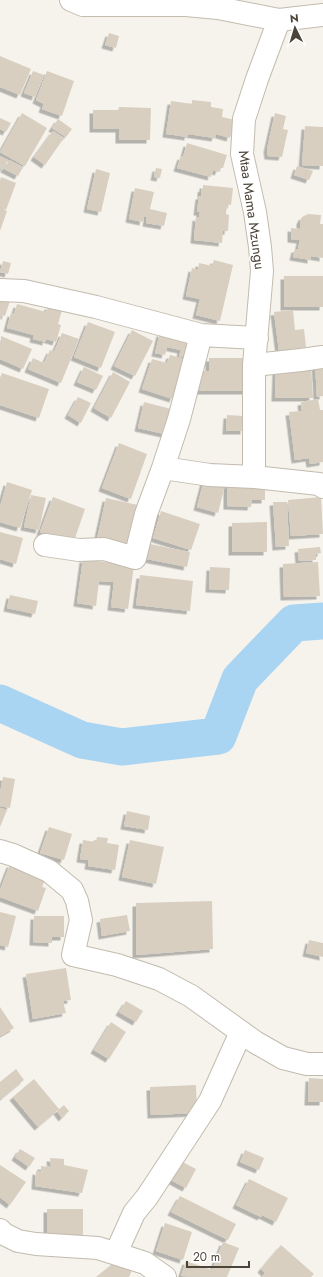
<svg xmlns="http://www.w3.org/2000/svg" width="323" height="1277" font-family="Jost,sans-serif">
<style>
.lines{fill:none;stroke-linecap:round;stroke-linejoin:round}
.river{stroke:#a9d4f2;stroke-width:37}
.building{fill:#d8cfc1;filter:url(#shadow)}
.minor-casing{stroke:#c2bbae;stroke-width:24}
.minor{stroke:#fff;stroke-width:22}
.labels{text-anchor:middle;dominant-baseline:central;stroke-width:3;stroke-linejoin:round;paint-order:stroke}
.street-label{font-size:14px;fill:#4b4439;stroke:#fff}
</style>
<defs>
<filter id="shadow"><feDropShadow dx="-3.5" dy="3.5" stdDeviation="0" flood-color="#0004"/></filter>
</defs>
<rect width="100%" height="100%" fill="#f6f3ec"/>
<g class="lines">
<!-- river -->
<path class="river" d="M0,703L82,740L122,747L218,736L240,679L294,623L323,621"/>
</g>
<!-- building -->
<path class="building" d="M109,33L119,36L116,48L105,45Z
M0,56L31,69L20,95L0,87Z
M33,71L44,75L35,97L24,93Z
M47,71L74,81L62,116L42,109L44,104L36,100Z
M192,100L211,102V107L223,109L222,117L235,120L230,138L216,134L215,138L188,134V137L166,134L171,101L192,104Z
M119,107L151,108L150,140H119V129H93V110H118Z
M22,113L47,128L25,166L0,152Z
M275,113L286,116L283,129L288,130L282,157L268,156L267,149Z
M0,118L11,123L6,132L0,129Z
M58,119L72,129L66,137L52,128Z
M305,126L323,127V166L302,165Z
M53,131L64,138L45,165L34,157Z
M187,143L227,155L223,168H220L218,172L213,170L211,177L177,168L181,156L183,157Z
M0,156L8,160L3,169L0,168Z
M9,160L23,167L18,176L4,169Z
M297,166L313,171L309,180L294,175Z
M156,168L162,169L160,178L154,177Z
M96,169L110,173L101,212L87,209Z
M1,177L16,183L6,210L0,207V181Z
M203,185L233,188L231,205L227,204L226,214L229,215L228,231H223L222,243L194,240L196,217L199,218L200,212H197L199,196H201V189L203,188Z
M135,188L154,192L150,209L167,213L164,226L146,223L147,217L144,216L143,222L129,219Z
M0,208L7,211L0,231Z
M308,214L321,215L320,224H323V258L311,256V260L293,257L295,249H298L300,240L291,239V228L300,229V221L302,217Z
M214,260L233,265L220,321L196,315L200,299L186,296L192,268L198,270L199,263L212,266Z
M3,261L11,263L8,274L0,272Z
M284,276H323V307H284Z
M0,298L10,301L5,316L2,315L0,319Z
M17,304L46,312L48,306L62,310L58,324L61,325L56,342L46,339V342L33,339L34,335L7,328L11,313L14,314Z
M293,310L295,330L304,329L307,356L280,359L274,312Z
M88,322L115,332L101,368L74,357Z
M132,330L153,341L135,376L114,366Z
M62,333L79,339L61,383L28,369L33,358L44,363L50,350L54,352Z
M160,333L195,341L191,358L179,356L181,350L167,347L165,355L155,353Z
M1,336L32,349L23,369L0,359Z
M170,355L185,359L173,399L142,389L152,359L167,363Z
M209,358H250V391H199V371H209Z
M315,363H323V396L317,397Z
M311,365L313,398H275L276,369Z
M84,367L103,376L96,390L77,382Z
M113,372L130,382L111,418L94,408Z
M2,373L49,389L39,418L0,405V378Z
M78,397L91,403L81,423L68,415Z
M318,399L320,410H323V462L310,464L309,458L295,460L289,412L302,411L301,402Z
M144,402L175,410L169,435L138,428Z
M227,415L244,416V431H226Z
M119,443L147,454L131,499L102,488Z
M204,480L225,485L218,513L197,507Z
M7,482L32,490L20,528L0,522V507Z
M227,483L265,484V500H252L251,507L227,506Z
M31,495L46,498L39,530L24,527Z
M53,497L85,509L73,544L40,532Z
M321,497L323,534L291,536L288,500Z
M106,498L138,505L129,545L97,539Z
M273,502H287L289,546L276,547Z
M161,511L200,524L191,550L153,538Z
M267,522V552H232V523Z
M0,532L23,538L16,564L0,559Z
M145,543L190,552L187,567L142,558Z
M320,547L321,553L316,554V560L299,561L298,549Z
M83,559L134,566L128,609L111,607L114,582L99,581L96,606L77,603Z
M318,562L320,596L284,597L283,564Z
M210,567L230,568L229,590L209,589Z
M140,575L193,581L190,611L136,605Z
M10,595L38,601L35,614L7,608Z
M3,777L15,779L10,808L0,806V793Z
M0,808L7,810L0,827Z
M127,811L150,816L148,830L124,826Z
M49,827L72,834L64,860L40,853Z
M97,837L108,838L107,843L119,845L115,870L88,866L89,860L80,859L83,840L96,842Z
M130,840L164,847L156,884L122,877Z
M10,864L46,877L42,887L46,888L38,911L0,897V890Z
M212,901L213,949L136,955V903Z
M0,912L16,916L8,947L0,945Z
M127,915L130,931L102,936L100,919Z
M34,916H64V937H52V943L33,942Z
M309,940L323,943V957L306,953Z
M66,968L71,1000L63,1001L66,1013L33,1019L26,974Z
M126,1001L143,1011L136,1022L119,1012Z
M0,1007L14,1028L0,1036Z
M111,1022L126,1032L109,1059L94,1050Z
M16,1069L24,1080L1,1099L0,1097V1082Z
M309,1078L323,1079V1102H308Z
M34,1079L59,1109L38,1127L13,1097Z
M196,1085L197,1113L151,1115L150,1087Z
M64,1105L69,1111L62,1118L57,1111Z
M20,1149L35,1158L29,1167L15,1157Z
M245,1150L264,1158L259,1170L240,1162Z
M50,1158L64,1159V1165L88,1170L82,1193L35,1186L36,1171L41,1172V1166L51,1167Z
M179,1160L196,1169L186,1188L169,1179Z
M0,1165L26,1182L10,1205L0,1197Z
M249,1179L288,1198L276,1222L262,1215L261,1217L236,1205Z
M180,1196L236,1224L228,1240L171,1212Z
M47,1209H83V1239H47Z
M165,1223L192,1232L183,1260L156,1251Z
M223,1242L239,1248L227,1277L181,1276L186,1261L212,1270Z
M281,1245L314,1274L311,1277H262L265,1273L261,1269Z
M116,1261L132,1270L129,1277H96Z"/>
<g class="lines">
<defs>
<path id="minor" d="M71,0L83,5H186L218,8L279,20L323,15
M0,290L24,291L96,307L201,335L257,338
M254,365L301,360L323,357
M163,468L210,475L254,477L319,484L323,487
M254,477V365L262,271L260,247L255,212L242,154L244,119L257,79L279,20
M45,545L79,550L104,549L135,558L146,514L163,468L179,419L201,335
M0,851L13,855L49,871L72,890L77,901L81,920L73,955L117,965L159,979L191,996L255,1042L283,1058L307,1064H323
M0,1230L4,1234L18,1241L36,1244L98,1248L145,1263L165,1277
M116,1253L134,1213L147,1197L210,1101L241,1032"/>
</defs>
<!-- minor casing -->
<use href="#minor" class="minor-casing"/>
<!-- minor -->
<use href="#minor" class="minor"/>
</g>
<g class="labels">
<!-- street labels -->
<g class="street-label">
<text transform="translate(252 210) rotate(82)">Mtaa Mama Mzungu</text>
</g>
</g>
<!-- north arrow -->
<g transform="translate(295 28) rotate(355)" stroke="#ffffff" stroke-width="3" paint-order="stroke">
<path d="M0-3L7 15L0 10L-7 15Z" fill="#4b4439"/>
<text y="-6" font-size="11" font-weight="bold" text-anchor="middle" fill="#4b4439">N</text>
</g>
<!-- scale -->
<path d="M187 1261v6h62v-6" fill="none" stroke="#4b4439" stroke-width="2"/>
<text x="193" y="1261" font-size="12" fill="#4b4439" stroke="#ffffff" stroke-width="3" paint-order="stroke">20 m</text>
</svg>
